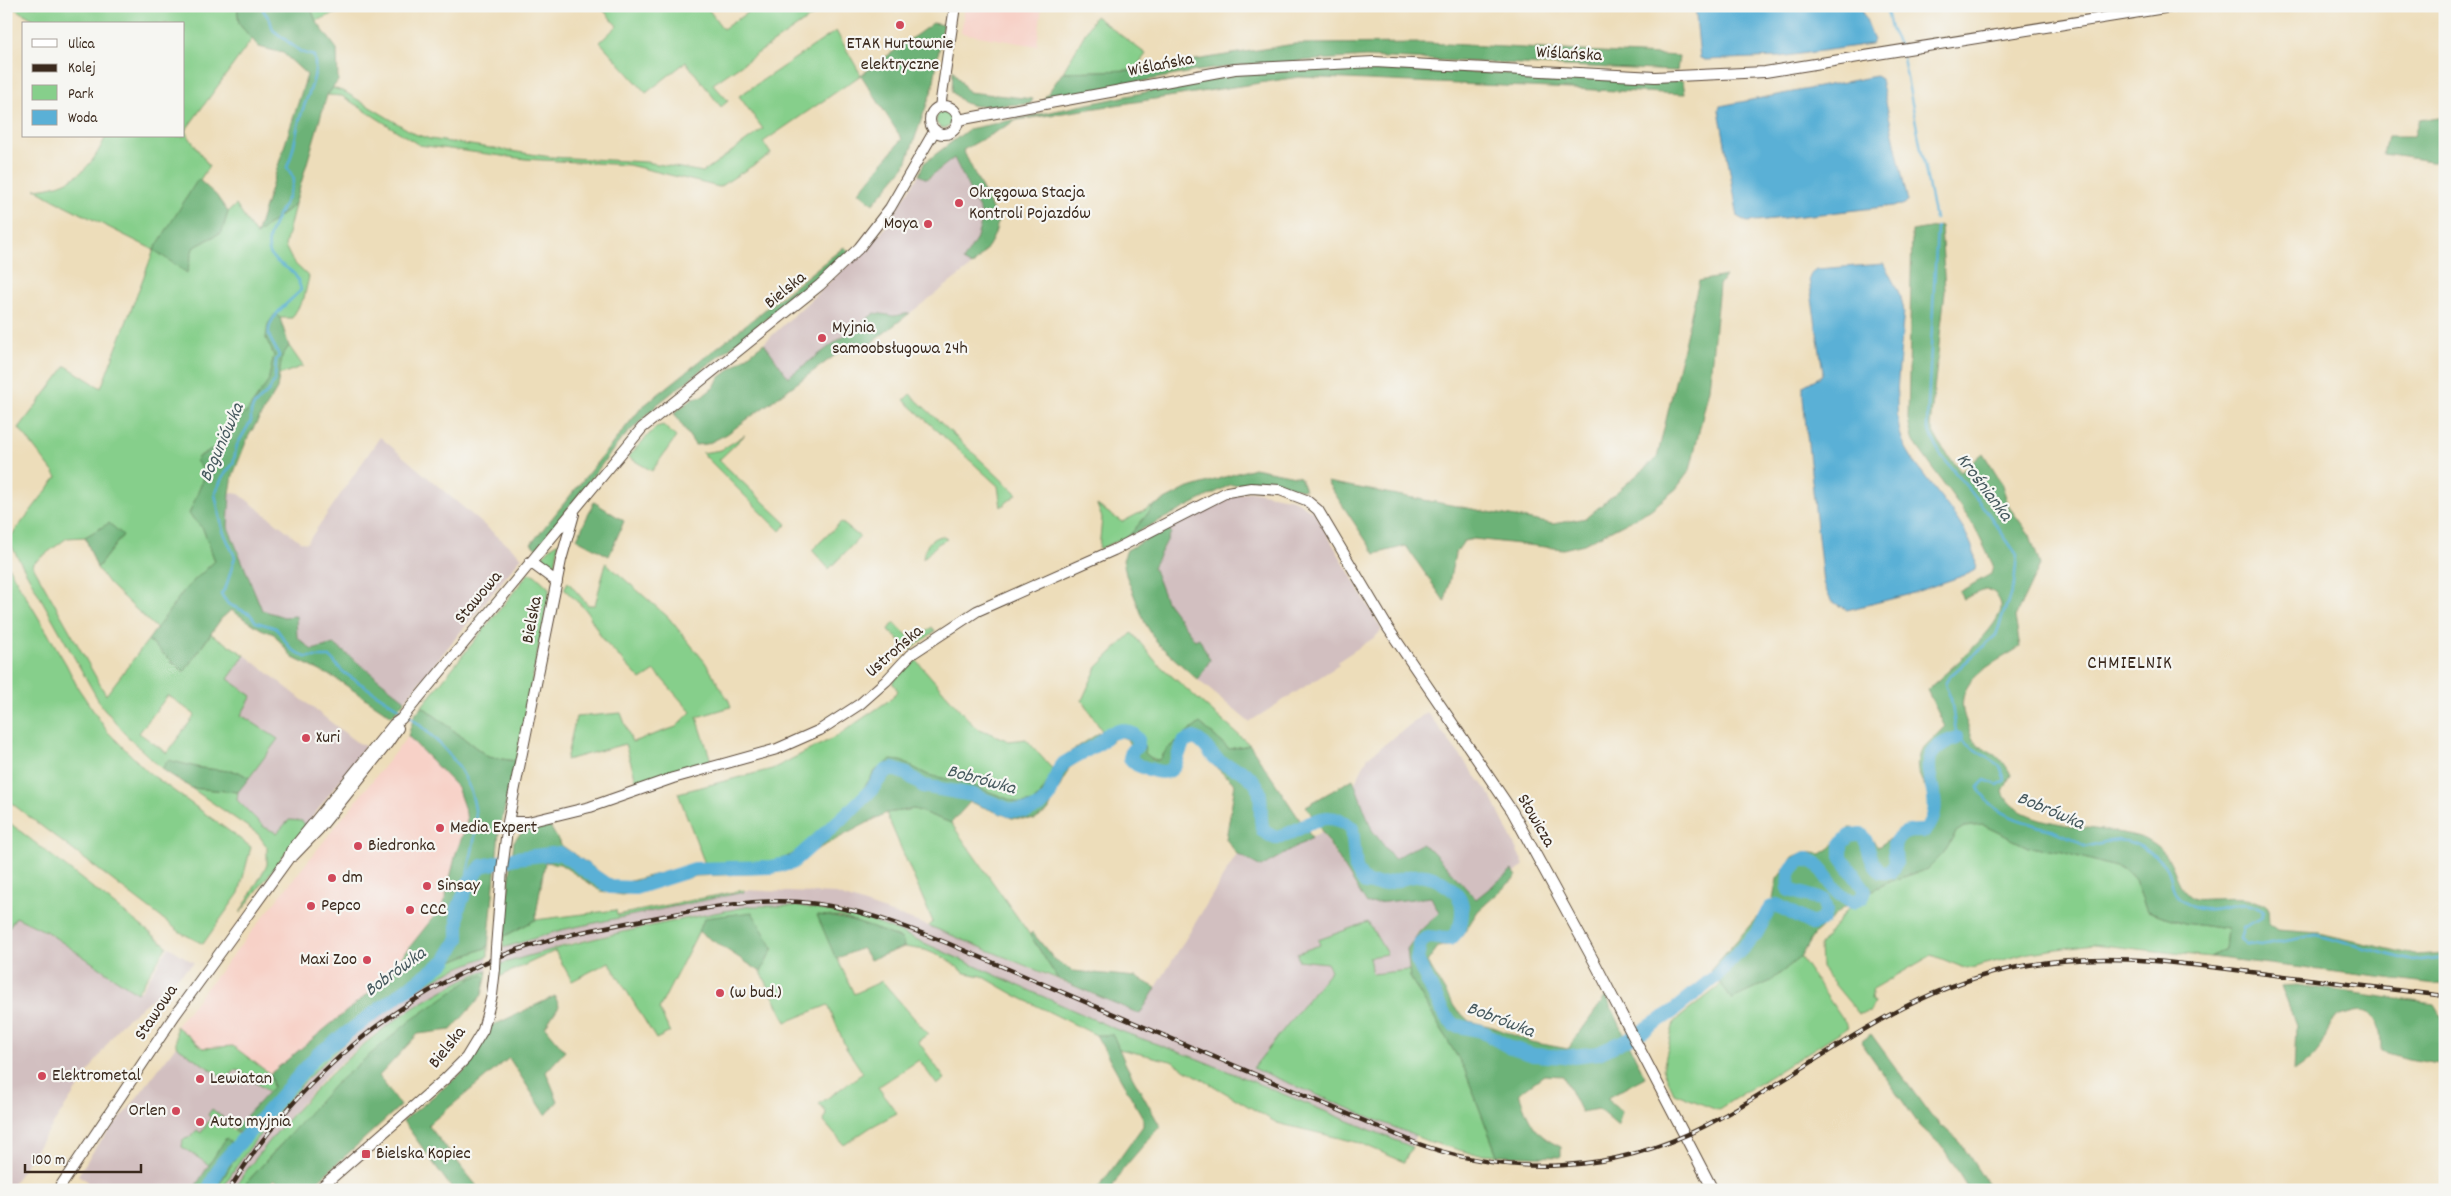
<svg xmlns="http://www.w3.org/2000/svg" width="2451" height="1196" font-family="Dekko,sans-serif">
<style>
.built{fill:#f7d1c7}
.industrial{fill:#d2bfc0}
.green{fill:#86cf8b;stroke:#607c54;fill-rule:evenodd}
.forest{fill:#6cb277;stroke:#546e4a}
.water{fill:#5ab0d6;stroke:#4a6d7a}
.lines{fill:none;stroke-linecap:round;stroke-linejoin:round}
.stream{stroke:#5ab0d6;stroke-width:2.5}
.river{stroke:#5ab0d6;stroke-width:14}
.tertiary-casing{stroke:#564535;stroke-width:12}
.tertiary{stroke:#fff;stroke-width:10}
.rail-casing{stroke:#3b2a1e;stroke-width:4.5}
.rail{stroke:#f6f6f2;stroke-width:2.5;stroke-dasharray:8;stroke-linecap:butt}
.tertiary-bridge-casing{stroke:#564535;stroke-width:12;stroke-linecap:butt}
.tertiary-bridge{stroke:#fff;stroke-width:10}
.poi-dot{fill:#d1495b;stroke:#f6f6f2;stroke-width:2}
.labels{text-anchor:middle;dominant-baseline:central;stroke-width:4.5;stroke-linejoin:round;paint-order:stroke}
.poi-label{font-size:18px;fill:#3b2a1e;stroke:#f6f6f2;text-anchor:start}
.street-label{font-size:18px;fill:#3b2a1e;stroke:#f6f6f2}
.water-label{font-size:19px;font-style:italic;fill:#46595e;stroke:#f6f6f2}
.neighbourhood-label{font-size:19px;letter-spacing:1px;fill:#3b2a1e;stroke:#f6f6f2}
</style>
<rect width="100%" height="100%" fill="#f6f6f2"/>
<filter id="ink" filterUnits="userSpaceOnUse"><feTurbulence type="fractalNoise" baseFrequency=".02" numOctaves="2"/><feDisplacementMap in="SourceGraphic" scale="10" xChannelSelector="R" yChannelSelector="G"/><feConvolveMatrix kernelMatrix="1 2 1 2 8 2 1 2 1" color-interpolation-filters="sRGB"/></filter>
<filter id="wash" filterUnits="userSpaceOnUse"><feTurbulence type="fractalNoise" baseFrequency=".0096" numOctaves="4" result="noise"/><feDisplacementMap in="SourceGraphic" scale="20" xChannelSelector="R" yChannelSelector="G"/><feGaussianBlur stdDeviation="1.12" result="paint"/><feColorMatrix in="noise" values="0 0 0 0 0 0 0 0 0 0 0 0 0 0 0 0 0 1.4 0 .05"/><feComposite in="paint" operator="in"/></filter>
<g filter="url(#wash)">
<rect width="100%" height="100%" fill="#edddba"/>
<!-- built -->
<path class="built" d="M965,6H1042L1037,46L961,33Z
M408,736L457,787L466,813L467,824L456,853L443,904L392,969L371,992L270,1074L233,1046L203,1048L176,1026Z"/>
<!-- industrial -->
<path class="industrial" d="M954,157L983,217L976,240L963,261L972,266L910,313L894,316L875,313L788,377L764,343L880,235L919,175L928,179Z
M380,437L522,557L405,700L334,644L312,650L296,637L284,617L262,611L228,527L230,493H238L301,542L307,543Z
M1252,491L1293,499L1315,513L1382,630L1375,637L1337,662L1339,665L1249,722L1198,680L1210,660L1199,638L1195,640L1166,601L1153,567L1171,533L1168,528L1225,497Z
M245,655L355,741L365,746L306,826L277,834L264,827L237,800L238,792L278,739L240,715L228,679Z
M1427,712L1491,796L1524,865L1510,878L1475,904L1445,865H1379L1344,804L1368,757Z
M1321,832L1367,904L1431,897L1439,913L1420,931L1407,949L1409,970L1372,975L1369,957L1387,954L1318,940L1320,945L1297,953L1298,960L1327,963L1331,970L1254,1067L1415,1136L1412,1147L1198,1059L1115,1029L902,933L864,918L830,910L800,906H750L668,921L572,943L501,964L503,948L561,930L744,892V890L836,894L929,926L1140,1014L1237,854L1261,867Z
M16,917L64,941L140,992L169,947L194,963L120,1025L9,1190H6V931Z
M488,956L487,970L474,974L421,1003L372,1036L330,1072L290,1116L233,1190H221L258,1136L314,1072L341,1048L403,998L440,976Z
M176,1046L226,1080L236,1069L269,1092L234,1129L211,1118L201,1133L182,1147L209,1165L193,1190H86L87,1181L78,1175L98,1144L129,1108Z"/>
<!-- green -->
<path class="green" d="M10,6H237L239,24L252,39L185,131L209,166L154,250L193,248L222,232L228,212L236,205L256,235L295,204L285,246L293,262L309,277L304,298L292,318H280L275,314L266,338L274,355L268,382L246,413L230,424L214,448L198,457L206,473L189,514L203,529L215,561L185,589L157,629L109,584L97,568L123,535L109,524L85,537L67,538L32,564L106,695L148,640L184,672L211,634L245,655L228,679L252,696L241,715L278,739L249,778L239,772L200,768L168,760L162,769L130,739L101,705L8,540L57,477L19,428L66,366L101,388L154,250L54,200L35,189C72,186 91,170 106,136H184V24H42ZM168,695L195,715L167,753L139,733Z
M310,6H353L316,21Z
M600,6H706L723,29L757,6H827L713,84L728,101L721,107L686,62L646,93L600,42L617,26Z
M1095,16L1146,54L1134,70L1063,72Z
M836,31L861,75L763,142L771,154L719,187L629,165L525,159L419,145L342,96L327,95L333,88L345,92L415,134L430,139L551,157L646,162L703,172L763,129L739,96Z
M936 120a8 8 0 1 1 16 0a8 8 0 1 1-16 0Z
M289,346L303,366L279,375L282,356Z
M910,394L1017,494L1001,507L998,486L904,400Z
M663,425L676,437L652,471L628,457L656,427Z
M745,435L719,460L787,524L780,531L702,453L721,450Z
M1097,505L1122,522L1155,505L1129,536L1099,549L1102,518Z
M841,522L860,537L829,569L812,550Z
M942,536L947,539L938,544L923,559C924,548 930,537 942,536Z
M559,542L555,566L551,567L539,561L550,548Z
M6,563L66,664L78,688L107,731L148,772L251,847L239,893L203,944L180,932L6,799Z
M606,563L668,617L705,662L729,701L731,707L697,717L711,761L637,783L625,744L566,760L576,717L621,713L632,742L676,727L691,712L655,671L641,680L603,640L586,610L564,589L568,582L588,605H595Z
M529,573L535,575L549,588V595L516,761L488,757L422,706Z
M894,623L914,641L932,627L935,631L910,650L888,630Z
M1132,633L1157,663L1250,745L1229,749L1200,723L1168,748L1159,760C1143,759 1133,737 1124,725L1102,731L1082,700L1097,667Z
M916,660L975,727L1009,741L1026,739L1054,771L1039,797L1033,802L1021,804L966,783L928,775L901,761L876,770L861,792L808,844L787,857L770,862L705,864L678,793L772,769L837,736L888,701L898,691L892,682Z
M191,788L238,792L237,800L264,827L277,833L289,820L302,821L306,826L240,913L267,865V847L258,834Z
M914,809L951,823L1030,935L1058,979L929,926L933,922L886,813Z
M6,820L167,946L137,993L47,932L16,917L6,931Z
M1983,825L2028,847L2063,852L2126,870L2135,880L2147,911L2184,923L2227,929L2225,949L2210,957L2093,944L2029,953L1967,969L1932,955L1873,989L1871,999L1874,1003L1870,1012L1859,1014L1821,968L1820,945L1850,906L1862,904L1872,890L1894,880L1928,869L1943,854L1956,832L1964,827Z
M744,890V892L561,930L503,948V937L535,920L616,910L617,915Z
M751,906H800L864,918L902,933L1115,1029L1198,1059L1412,1147L1404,1162L1360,1143L1277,1123L1171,1061L1119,1049L1113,1035H1096L1015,995L982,976L965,973L945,958L925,950L904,947L902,939L842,917L817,915L854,994L882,981L928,1034L918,1041L945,1079L937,1085L919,1060L878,1087L897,1113L871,1127L844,1145L824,1122L826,1112L819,1104L863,1073L846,1048L828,1005L786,1022L761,972L773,948L705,919L659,1009L670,1032L656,1039L609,962L572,981L555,951L499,977L501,964C583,939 666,922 751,906Z
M1368,922L1387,954L1369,957L1372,974L1409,970L1410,977L1464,1068L1497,1155L1470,1153L1427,1141L1253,1068L1331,970L1327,963L1298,960L1297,953L1320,945L1318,940Z
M488,947V956C472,963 455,968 439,977C350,1024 275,1105 221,1190H216L240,1150L226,1139L209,1165L182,1147L183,1140L190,1137L197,1130L201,1133L211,1118L208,1115L212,1109L225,1119L224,1123L245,1139L319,1059L379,1006L431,969Z
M1800,957L1848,1027L1717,1110L1674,1093L1663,1069L1674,1022L1721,985L1732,999L1771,981Z
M487,970L486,978L483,975L280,1145L240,1190H233C246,1169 262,1151 277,1132C326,1075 376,1027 442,991C457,983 471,975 487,970Z
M176,1026L203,1048L233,1046L270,1074L273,1087L269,1092L236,1069L226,1080L176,1046Z"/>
<!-- forest -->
<path class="forest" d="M237,6H310L316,21L337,49L338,81L327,95L295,204L256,235L307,75L283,53L259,47L239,24Z
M933,23L943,25L933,87L905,166L873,204L859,192L902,139L861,75Z
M1426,43L1679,56L1677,71L1366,57L1252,64L1197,71L1043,100L1063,72L1134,70L1294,44Z
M1372,68L1683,81L1685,94L1299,77L1017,120L963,150L998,221C995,241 985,252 972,266L963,261L976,240L983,217L954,158L927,179L919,175L924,163L969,129L1237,73Z
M953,70L968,92L1033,99L1030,104L976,106L964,103L952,92Z
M2445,116V163L2383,154L2387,136H2414L2419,120Z
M198,179L216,195L228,212L222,232L193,248L187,273L154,250Z
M1941,226L1945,291L1930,426L1941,446L1961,472L1983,453L2001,482L2009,507L2030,535L2040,565L2015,617L2020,647C1992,665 1950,681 1966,721C1969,728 1971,738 1975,742C1992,757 2000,752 2011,775L2003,792C2016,831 2112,825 2145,839C2151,842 2163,850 2166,855C2176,868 2178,893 2195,899C2199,900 2206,899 2210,899C2228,899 2254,895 2268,908L2269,924L2277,930L2319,933L2415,955L2445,953V985L2210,957L2225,949L2227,929L2184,923L2147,911L2135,880L2126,870L2063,852L2028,847L1983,825L1964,827L1956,832L1943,854L1928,869L1894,880L1872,890L1862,904L1845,907L1814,934L1800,957L1771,981L1732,999L1710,971L1773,899L1777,879L1793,857L1804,852L1821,854L1830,848L1849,828C1864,828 1869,836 1878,847C1901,832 1893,829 1923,827C1948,799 1909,781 1919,755C1923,745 1938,735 1945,727L1927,690C1945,673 1997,631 2001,609C2002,602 1997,596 1993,591L1985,590L1963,599L1959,592L1991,574L1993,565L1974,526L1912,439L1908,419L1912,231Z
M844,247L849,252L796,296L659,403L620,441L537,549L531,544L642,407Z
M1725,276L1719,285L1709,389L1690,470L1676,489L1650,510L1584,544L1563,549L1474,539L1464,541L1455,554L1445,602L1406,546L1375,554L1327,482L1553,524L1586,518L1657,458L1699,281Z
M875,313L894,316L910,313L862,350L852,343L727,434L707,444L695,445L674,413L693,398L703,396L714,387L719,378L764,343L788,377Z
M275,314L280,318L289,346L282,356L277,389L248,437L233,475L230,493L228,527L262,610L284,617L296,616L297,637L312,650L334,644L405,700L392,716L335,678L293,658L274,634L261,629L231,610L221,619L184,672L148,640L185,589L215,561L203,529L189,514L206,473L196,461L198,457L214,448L230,424L246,413L268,382L274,355L266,338L268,324Z
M1254,468L1300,477L1305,490L1264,482L1230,485L1129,536L1155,505L1186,489Z
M594,502L624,521L609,556L577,539Z
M109,523L123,535L97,568L85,537Z
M1168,528L1171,533L1153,567L1166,601L1195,640L1199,638L1210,660L1198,680L1157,643L1145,623L1126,575L1123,560L1127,550Z
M422,706L488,757L516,761L499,832L488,947L431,969L379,1006L319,1059L246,1139L234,1129L273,1087L270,1074L371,991L392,969L444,904L456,853L467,824L466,813L457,787L408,736L414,716Z
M1200,723L1229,749L1250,745L1312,838L1261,867L1237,854L1226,839L1235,784L1210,762L1197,745L1191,743C1171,761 1186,783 1148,775C1137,773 1129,767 1124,757L1130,745L1127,739L1119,736L1069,768L1048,811L1035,820L1012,818L970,802L951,823L914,809L886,813L816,850L795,866L771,873L696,876L622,895L601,891L560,864L545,862L535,920L503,937L514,841L525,828L548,823L561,845L614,882H627L695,864L770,862L787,857L808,844L861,792L876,770L891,760L901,761L928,775L966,783L1021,804L1033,802L1039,797L1064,756L1102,731L1124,725L1135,729L1144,743L1145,753L1153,760H1159L1168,748Z
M168,760L200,768L239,772L249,778L238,792L191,788L162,769Z
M1353,779L1372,830L1394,859L1421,844L1431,850L1476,899L1512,870L1517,876L1478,911L1462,936L1452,944L1438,947L1427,962L1455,1008L1469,1021L1493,1027L1531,1042L1568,1049L1606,996L1645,1077L1607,1098L1613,1105L1622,1111L1618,1126L1598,1109L1581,1112L1563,1076L1544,1075L1519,1093C1528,1119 1534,1135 1561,1147V1157L1497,1155L1464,1068L1410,977L1407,949L1420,931L1439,913L1431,897L1367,904L1306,806Z
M752,912L773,948L761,972L698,931L705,918Z
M817,915C847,917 874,928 902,939L904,947L870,960L862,948L836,959Z
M1032,932L1055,960L1073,971L1136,977L1156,988L1140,1014L1058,979L1030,935Z
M483,975L486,978L482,995L451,1030L418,1034L379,1076L400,1106L308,1190H289L274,1179L263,1190H240L334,1085L410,1021L472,978Z
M2297,985L2434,1004L2442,1017L2445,1018V1065L2408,1059L2381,1051C2381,1032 2380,1007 2354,1012C2347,1014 2338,1016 2333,1021C2329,1026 2326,1036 2324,1042C2317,1055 2306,1064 2294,1072L2296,1025L2281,986Z
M555,996L559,1006L545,1027L565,1051L546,1072L558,1101L546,1115L509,1058L428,1125L480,1190H453L403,1121L467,1069L484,1040L490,1025H494Z
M1871,1034L1931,1116L1960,1142L1991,1190H1969L1942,1146L1920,1126L1861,1042Z
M1096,1035H1113L1126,1065L1160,1126L1123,1169L1111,1190H1097L1143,1126V1118Z
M226,1138L240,1150L216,1190H193Z"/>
<!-- water -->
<path class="water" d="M1695,6H1861L1874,40L1871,44L1779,57L1705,60L1700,58Z
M1876,76L1881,79L1908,202L1902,205L1747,222L1738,217L1719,110L1720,106Z
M1884,264C1890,277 1901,293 1903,306C1905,314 1902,324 1902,333C1900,364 1892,410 1902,439C1915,475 1983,534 1975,570L1968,574L1907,595L1847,610L1831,601L1823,583L1803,398V386L1821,376L1823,372L1809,279L1811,273L1816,269Z"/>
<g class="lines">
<!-- stream -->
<path class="stream" d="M263,6V10L270,20L273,30L301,52L314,56C319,77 307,95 301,115C295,133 295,150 287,167L294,179C292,185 291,191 288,197C281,212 257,245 275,260C290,272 296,269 301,290C290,302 263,319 270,338C273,345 277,349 279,356L276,360L275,379L269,391L254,405L251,412V421L237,445L233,464L223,476L215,494L223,531L235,557L226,587L221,594L228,604L250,614L256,622L276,628L291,649L305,657H330L343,672L404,712
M1886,6L1891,29L1900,46
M1903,58L1935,219
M1937,227L1927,427L1940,454L1985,509L2017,555L2014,584L1996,635L1949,677L1945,684L1951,699L1957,738L2000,766L2005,780L1998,785L1985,780L1978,787C1996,828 2054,821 2085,847C2113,839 2125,835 2150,852C2156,856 2164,862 2167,868C2176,885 2167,896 2193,907C2216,916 2242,894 2263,911L2261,918L2243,928L2240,939L2246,944L2261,946L2316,935L2413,961L2445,957
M408,715C444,745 477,776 476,826C475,842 470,859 467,875L469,882"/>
<!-- river -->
<path class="river" d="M208,1190L222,1163L317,1055L445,961L458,939V909L469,882L482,866L516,858L560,853L610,887L635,888L695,869L771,867L792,863L852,809L871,790L885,771L893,769L907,774L923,786L973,795L1010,810L1027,811L1040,806L1049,797L1058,771L1064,763L1100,743L1108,734L1122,730L1133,734L1138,740L1137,746L1132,751L1130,758C1136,766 1140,766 1149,769C1179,779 1173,762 1184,742L1194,738C1207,743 1208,754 1219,761C1226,767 1235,767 1243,772C1270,789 1256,807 1263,831L1275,838C1305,832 1322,803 1352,828L1356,869L1365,883C1399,890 1413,860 1449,887C1458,893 1463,901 1462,912C1462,924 1459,932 1450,939L1428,937L1420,943L1417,960L1445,1016L1454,1025L1481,1031L1511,1048L1534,1055L1564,1057L1599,1053L1638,1034L1672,1012L1716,976L1756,934L1770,908L1777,905L1812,924L1822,920L1826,910L1823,900L1789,890C1787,872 1790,866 1806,858L1817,864L1838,893L1852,902L1862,898L1865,890L1841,857V844L1849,836L1861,834C1872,845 1865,857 1881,872H1890L1896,863L1894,844C1903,830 1909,831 1925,831C1956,796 1897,756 1957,738"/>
</g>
</g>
<g filter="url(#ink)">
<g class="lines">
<defs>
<path id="tertiary" d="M930 120a14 14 0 1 1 28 0a14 14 0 1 1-28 0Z
M940,107L955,6
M958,120L1235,69L1374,62L1655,77L1765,72L2177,6
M530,562L557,582
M508,822H528L590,807L673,778L777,749L820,730L860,704L886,681L910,655L977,611L1114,550L1227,492L1251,488L1280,490L1306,500L1318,510L1388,628L1512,811L1596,965L1713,1190
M293,856L319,829L387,744L398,728
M496,948L502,870L508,822L561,560L574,514
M58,1190L175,1015L288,859L291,851L394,724L401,719L642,428L820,285L859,248L890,208L935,130
M318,1190L445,1079L466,1058L483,1030L492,995L495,969"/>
</defs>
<!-- tertiary casing -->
<use href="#tertiary" class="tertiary-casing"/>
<!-- tertiary -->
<use href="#tertiary" class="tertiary"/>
<defs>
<path id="rail" d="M229,1190C295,1081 399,991 520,949C562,935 605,927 648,919C698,910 749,898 800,902C852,906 899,924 947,943L1416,1143C1512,1178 1614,1173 1705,1126C1812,1070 1895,991 2018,967C2096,951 2173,962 2251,972C2315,980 2380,988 2445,996"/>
</defs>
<!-- rail casing -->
<use href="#rail" class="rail-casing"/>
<!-- rail -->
<use href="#rail" class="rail"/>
<defs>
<path id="tertiary-bridge" d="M495,969L496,948"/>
</defs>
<!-- tertiary-bridge casing -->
<use href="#tertiary-bridge" class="tertiary-bridge-casing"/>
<!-- tertiary-bridge -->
<use href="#tertiary-bridge" class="tertiary-bridge"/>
</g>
</g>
<!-- markers -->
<g class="poi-dot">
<circle cx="900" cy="25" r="5"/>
<circle cx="959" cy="203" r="5"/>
<circle cx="928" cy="224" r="5"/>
<circle cx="822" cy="338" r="5"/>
<circle cx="306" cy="738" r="5"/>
<circle cx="440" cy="828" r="5"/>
<circle cx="358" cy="846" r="5"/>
<circle cx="332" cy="878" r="5"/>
<circle cx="427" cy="886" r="5"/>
<circle cx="311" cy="906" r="5"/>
<circle cx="410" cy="910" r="5"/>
<circle cx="367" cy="960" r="5"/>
<circle cx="720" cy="993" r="5"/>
<circle cx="42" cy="1076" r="5"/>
<circle cx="200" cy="1079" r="5"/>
<circle cx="176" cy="1111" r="5"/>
<circle cx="200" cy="1122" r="5"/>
<rect x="361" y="1149" width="10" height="10" rx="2.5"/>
</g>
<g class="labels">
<!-- poi labels -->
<g class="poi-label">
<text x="900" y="44" text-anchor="middle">ETAK Hurtownie<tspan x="900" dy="21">elektryczne</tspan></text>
<text x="969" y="193">Okręgowa Stacja<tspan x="969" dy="21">Kontroli Pojazdów</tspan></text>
<text x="918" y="224" text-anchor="end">Moya</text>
<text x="832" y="328">Myjnia<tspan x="832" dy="21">samoobsługowa 24h</tspan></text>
<text x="316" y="738">Xuri</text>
<text x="450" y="828">Media Expert</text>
<text x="368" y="846">Biedronka</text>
<text x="342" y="878">dm</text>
<text x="437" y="886">Sinsay</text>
<text x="321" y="906">Pepco</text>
<text x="420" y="910">CCC</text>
<text x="357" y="960" text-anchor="end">Maxi Zoo</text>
<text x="730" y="993">(w bud.)</text>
<text x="52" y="1076">Elektrometal</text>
<text x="210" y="1079">Lewiatan</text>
<text x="166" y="1111" text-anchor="end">Orlen</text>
<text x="210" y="1122">Auto myjnia</text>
<text x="376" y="1154">Bielska Kopiec</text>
</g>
<!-- street labels -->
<g class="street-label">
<text transform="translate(1569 55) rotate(3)">Wiślańska</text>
<text transform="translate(1161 66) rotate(-11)">Wiślańska</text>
<text transform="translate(786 291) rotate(-39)">Bielska</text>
<text transform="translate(479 598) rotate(-50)">Stawowa</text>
<text transform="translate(533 620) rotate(-79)">Bielska</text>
<text transform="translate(895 652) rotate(-41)">Ustrońska</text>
<text transform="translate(1535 821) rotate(60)">Słowicza</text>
<text transform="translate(157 1013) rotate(-56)">Stawowa</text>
<text transform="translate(448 1048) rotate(-51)">Bielska</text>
</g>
<!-- water labels -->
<g class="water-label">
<text transform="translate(223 443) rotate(-66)">Boguniówka</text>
<text transform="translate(1983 488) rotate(53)">Krośnianka</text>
<text transform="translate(981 781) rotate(15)">Bobrówka</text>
<text transform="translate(2050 812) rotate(23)">Bobrówka</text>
<text transform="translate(396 973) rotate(-36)">Bobrówka</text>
<text transform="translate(1500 1021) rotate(21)">Bobrówka</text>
</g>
<!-- neighbourhood labels -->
<g class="neighbourhood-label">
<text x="2130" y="664">CHMIELNIK</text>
</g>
</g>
<!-- margin -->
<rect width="2451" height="1196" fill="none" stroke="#f6f6f2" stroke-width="25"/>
<!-- legend -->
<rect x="22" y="22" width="162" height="115" fill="#f6f6f2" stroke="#aba49d"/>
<rect x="32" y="39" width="25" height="8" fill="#ffffff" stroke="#aba49d"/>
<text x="68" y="48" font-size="15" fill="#3b2a1e">Ulica</text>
<rect x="32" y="64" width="25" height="8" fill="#3b2a1e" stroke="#aba49d"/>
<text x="68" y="72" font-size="15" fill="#3b2a1e">Kolej</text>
<rect x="32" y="85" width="25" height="15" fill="#86cf8b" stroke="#aba49d"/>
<text x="68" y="98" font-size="15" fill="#3b2a1e">Park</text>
<rect x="32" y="110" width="25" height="15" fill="#5ab0d6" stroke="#aba49d"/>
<text x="68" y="122" font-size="15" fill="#3b2a1e">Woda</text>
<!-- scale -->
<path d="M25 1164v8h116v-8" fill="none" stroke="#3b2a1e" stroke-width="2.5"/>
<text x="32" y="1164" font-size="15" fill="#3b2a1e" stroke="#f6f6f2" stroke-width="4" paint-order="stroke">100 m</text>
</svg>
